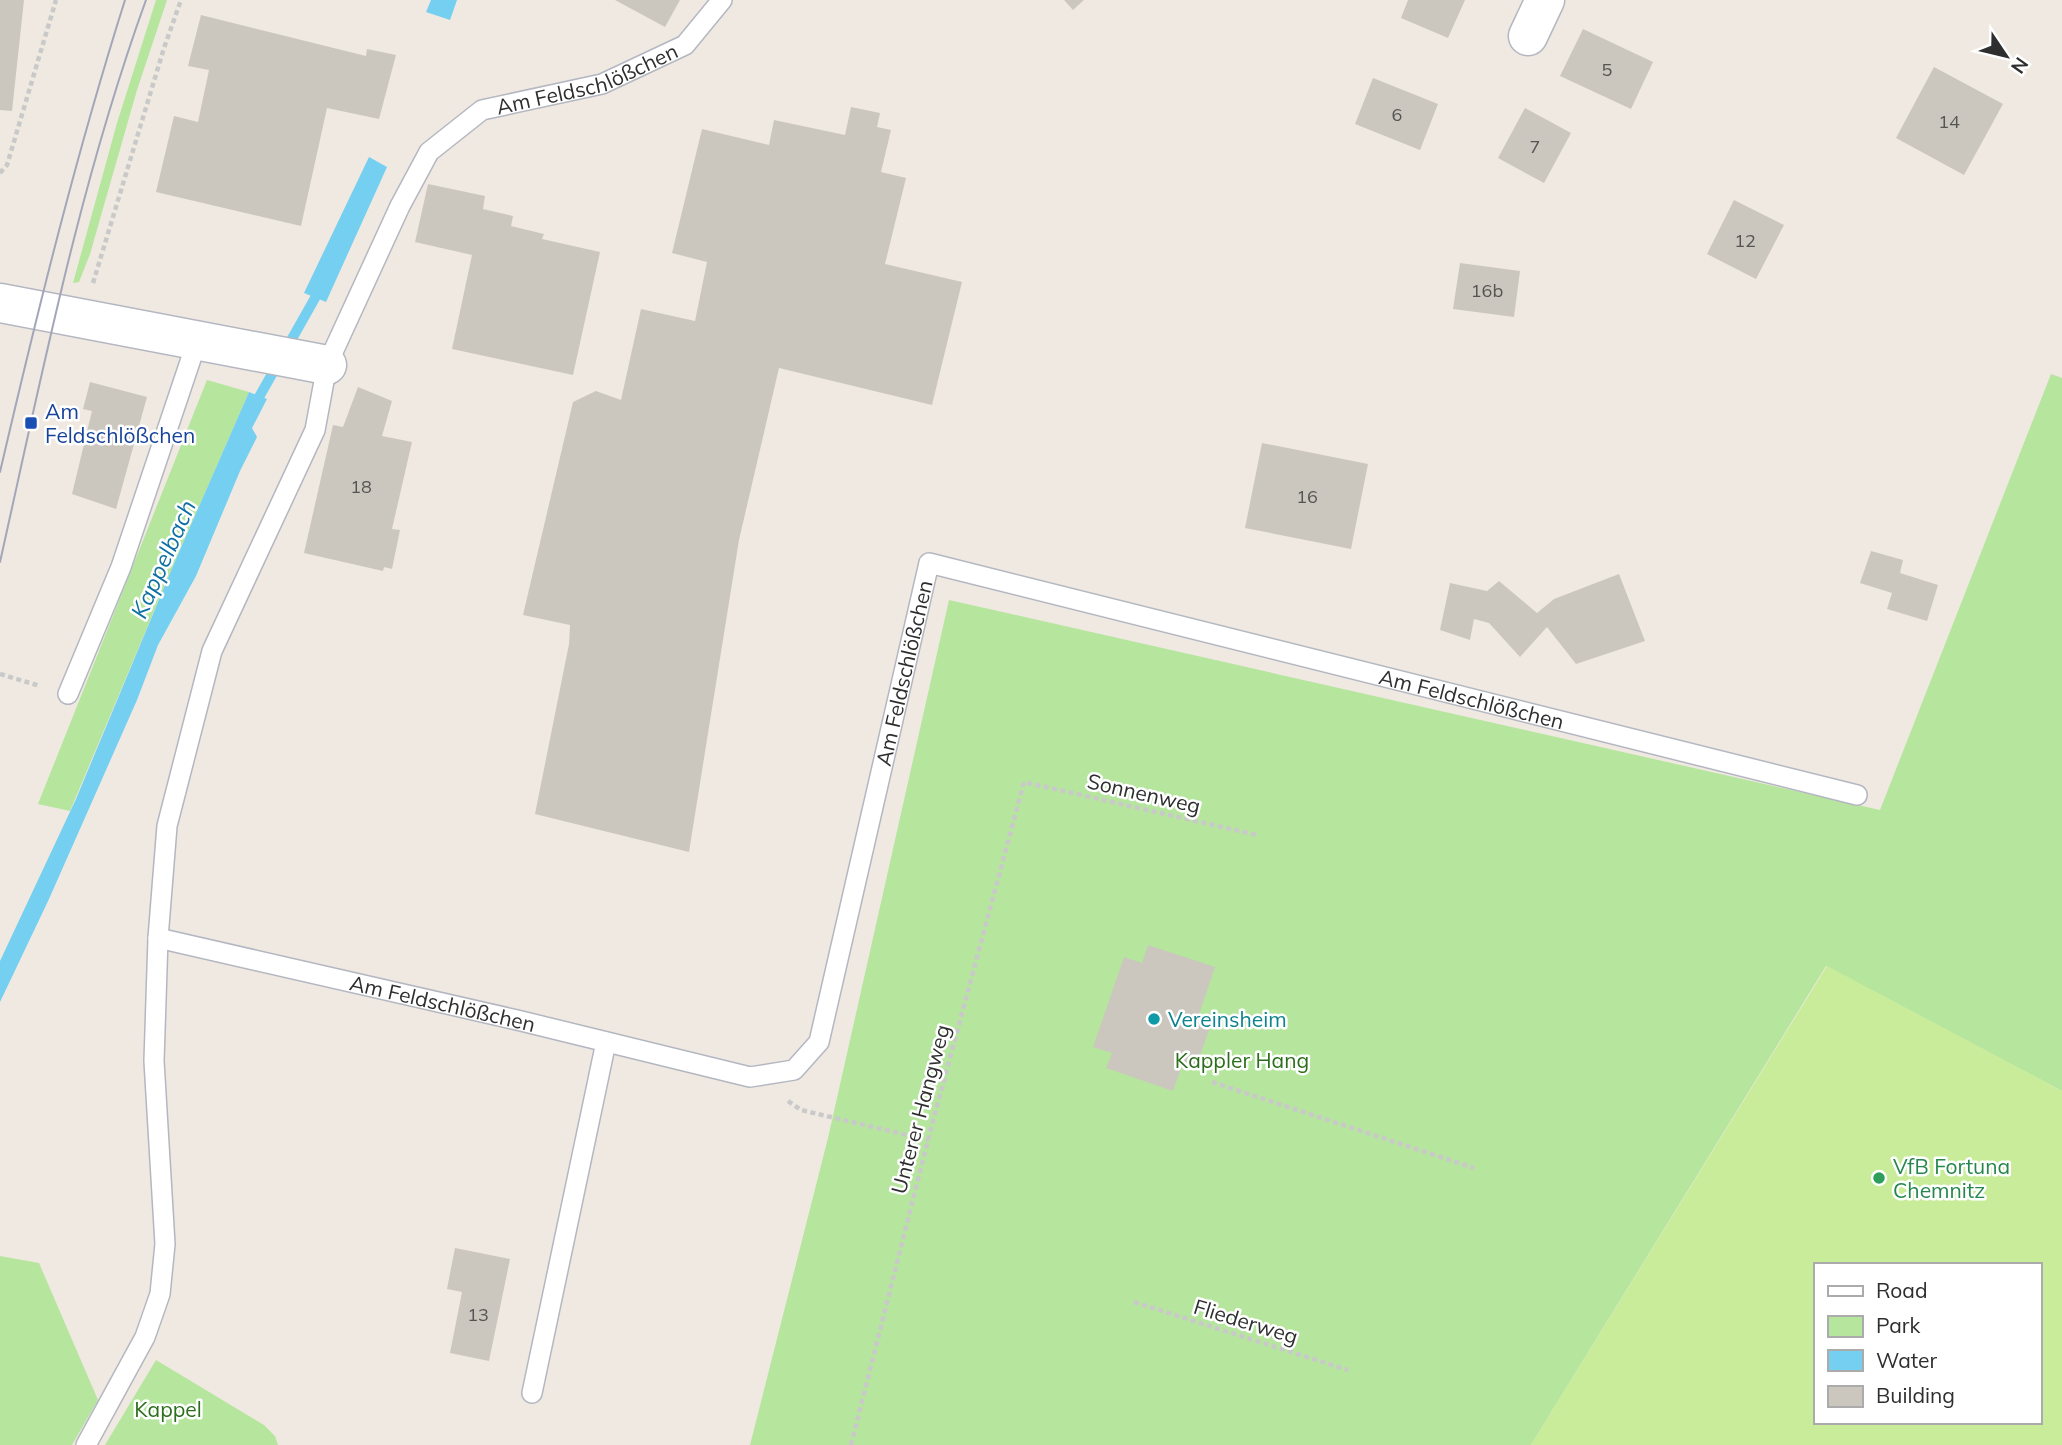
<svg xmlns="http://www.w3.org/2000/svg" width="2062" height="1445" font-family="Mulish,sans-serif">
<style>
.green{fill:#b6e59e}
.pitch{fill:#c9ec9a;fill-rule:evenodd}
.water{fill:#75cff0}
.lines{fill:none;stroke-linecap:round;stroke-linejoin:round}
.stream{stroke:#75cff0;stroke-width:10}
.building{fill:#cbc7bf}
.lane-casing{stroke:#b4b7c1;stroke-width:22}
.street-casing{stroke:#b4b7c1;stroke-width:41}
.path{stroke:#c9c9c9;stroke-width:4.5;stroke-dasharray:5 3.5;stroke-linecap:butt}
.lane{stroke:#fff;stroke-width:19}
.street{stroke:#fff;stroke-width:38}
.tram{stroke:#a3a6b8;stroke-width:2}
.transit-dot{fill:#1a4fb4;stroke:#fff;stroke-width:2.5}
.culture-dot{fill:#0f9aa8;stroke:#fff;stroke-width:2.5}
.leisure-dot{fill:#2e9e5b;stroke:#fff;stroke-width:2.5}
.labels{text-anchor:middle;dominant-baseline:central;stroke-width:5;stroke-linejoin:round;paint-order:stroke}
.number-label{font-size:18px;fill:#555452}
.street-label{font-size:21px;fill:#2e2e2e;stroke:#fff}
.transit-label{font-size:21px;fill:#164399;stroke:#fff;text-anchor:start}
.culture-label{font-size:21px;fill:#0d838f;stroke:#fff;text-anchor:start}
.park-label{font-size:21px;fill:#2c6e1b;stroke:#fff}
.leisure-label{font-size:21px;fill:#27864d;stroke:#fff;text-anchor:start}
.water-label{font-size:23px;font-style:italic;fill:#0d6fa3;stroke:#fff}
</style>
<rect width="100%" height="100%" fill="#efe9e1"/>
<!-- green -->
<path class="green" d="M156,0H167L137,90L90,254L79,282L73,283L117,123Z
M2051,374L2062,378V1091L1826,966L1531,1445H750L828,1138L949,600L1880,810Z
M207,380L249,392L173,566L70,811L38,804Z
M0,1256L39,1263L98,1400L72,1445H0Z
M156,1360L264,1425L275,1436L278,1445H105Z"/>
<!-- pitch -->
<path class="pitch" d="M1827,966L2062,1091V1445H1531ZM1815,1265H2039V1422H1815Z"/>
<!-- water -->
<path class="water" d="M431,0H457L450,20L426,12Z
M369,157L387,167L326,302L304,293Z
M249,392L267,399L252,428L257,437L240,471L196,576L158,645L137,700L49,899L0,1002V961L76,799L173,566Z"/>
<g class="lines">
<!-- stream -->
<path class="stream" d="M254,406L315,298L320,285"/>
</g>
<!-- building -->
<path class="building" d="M0,0H24L12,111L0,110Z
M615,0H680L665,27Z
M1064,0H1084L1073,10Z
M1408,0H1465L1448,38L1401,18Z
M201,15L366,56L367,49L396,55L379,119L327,108L301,226L156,192L174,116L198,122L209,70L188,66Z
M1583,29L1653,62L1631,109L1560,76Z
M1934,67L2003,104L1964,175L1896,138Z
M1373,78L1438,104L1420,150L1355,124Z
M851,107L880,113L877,127L891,130L881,172L906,178L885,264L962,282L932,405L779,368L739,540L689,852L535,814L569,644L570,625L523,615L573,402L596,391L621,400L641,309L695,321L707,262L672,253L702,129L769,145L774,120L845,135Z
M1525,108L1571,133L1544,183L1498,158Z
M428,184L485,196L483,209L513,216L511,226L544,234L542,239L600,252L573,375L452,349L472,255L415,242Z
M1734,200L1784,225L1756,279L1707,254Z
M1460,263L1520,271L1514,317L1453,309Z
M90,382L147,397L116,509L72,494L92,411L83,409Z
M358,387L392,401L382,436L412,442L392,529L400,530L392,569L384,567L383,571L304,553L333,425L343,427Z
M1262,443L1368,464L1351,549L1245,528Z
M1871,551L1903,560L1900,573L1938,585L1927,621L1887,609L1892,593L1860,583Z
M1619,574L1645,641L1576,664L1547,627L1520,657L1489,623L1474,619L1470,640L1440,630L1450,583L1487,591L1499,581L1537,613L1554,599Z
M1148,945L1215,967L1198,1017L1212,1022L1196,1067L1183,1063L1173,1091L1106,1068L1112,1053L1093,1047L1124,957L1142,963Z
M455,1248L510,1259L489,1361L450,1353L462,1292L447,1289Z"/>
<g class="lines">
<defs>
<g id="lane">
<path d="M68,694L121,567L197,341"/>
<path id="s1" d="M158,938L517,1020L750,1077L794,1070L819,1042L929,563L1857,795"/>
<path d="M532,1393L606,1042"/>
<path id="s2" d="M86,1445L145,1337L160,1294L165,1244L154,1061L158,938L167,826L212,651L315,430L327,365L400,206L429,152L482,110L602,84L685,45L722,0"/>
</g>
<path id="street" d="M1528,36L1545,0
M0,303L327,365"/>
</defs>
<!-- lane casing -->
<use href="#lane" class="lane-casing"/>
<!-- street casing -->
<use href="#street" class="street-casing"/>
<!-- path -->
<path class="path" d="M0,173L7,165L56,0
M93,283L164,48L181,0
M0,674L40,686
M1212,1082L1474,1168
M788,1101L801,1110L928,1140
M1134,1302L1348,1370
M851,1445L928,1140L1024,782L1257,835"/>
<!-- lane -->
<use href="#lane" class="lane"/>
<!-- street -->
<use href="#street" class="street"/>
<!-- tram -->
<path class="tram" d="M0,472C37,313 76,155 125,0
M0,562C42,374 80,182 146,0"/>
</g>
<!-- markers -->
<rect class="transit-dot" x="24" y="416" width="14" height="14" rx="3.5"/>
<circle class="culture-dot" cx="1154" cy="1019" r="7"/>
<circle class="leisure-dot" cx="1879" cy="1178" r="7"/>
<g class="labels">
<!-- number labels -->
<g class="number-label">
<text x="1607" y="69">5</text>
<text x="1397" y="114">6</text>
<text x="1949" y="121">14</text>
<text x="1535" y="146">7</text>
<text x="1745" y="240">12</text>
<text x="1487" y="290">16b</text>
<text x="361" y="486">18</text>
<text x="1307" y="496">16</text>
<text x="478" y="1314">13</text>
</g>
<!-- street labels -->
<g class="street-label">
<text stroke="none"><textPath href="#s2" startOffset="1542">Am Feldschlößchen</textPath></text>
<text stroke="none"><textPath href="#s1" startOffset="1069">Am Feldschlößchen</textPath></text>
<text stroke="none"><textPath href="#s1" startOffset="1741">Am Feldschlößchen</textPath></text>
<text transform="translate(1144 793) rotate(13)">Sonnenweg</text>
<text stroke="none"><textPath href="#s1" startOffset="292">Am Feldschlößchen</textPath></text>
<text transform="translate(920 1109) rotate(-75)">Unterer Hangweg</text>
<text transform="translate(1246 1321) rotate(17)">Fliederweg</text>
</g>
<!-- transit labels -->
<g class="transit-label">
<text x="45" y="411">Am<tspan x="45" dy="24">Feldschlößchen</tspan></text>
</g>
<!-- culture labels -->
<g class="culture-label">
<text x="1168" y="1019">Vereinsheim</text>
</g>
<!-- park labels -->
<g class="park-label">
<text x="1242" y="1060">Kappler Hang</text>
<text x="168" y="1409">Kappel</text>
</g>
<!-- leisure labels -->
<g class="leisure-label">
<text x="1893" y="1166">VfB Fortuna<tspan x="1893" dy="24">Chemnitz</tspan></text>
</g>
<!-- water labels -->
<g class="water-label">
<text transform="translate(163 559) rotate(-66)">Kappelbach</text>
</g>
</g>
<!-- legend -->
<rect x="1814" y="1263" width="228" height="161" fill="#ffffff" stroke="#ababab" stroke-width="2"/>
<rect x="1828" y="1286" width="35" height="10" fill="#ffffff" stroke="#ababab" stroke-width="2"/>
<text x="1876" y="1298" font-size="21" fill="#2e2e2e">Road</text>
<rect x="1828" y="1316" width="35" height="21" fill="#b6e59e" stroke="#ababab" stroke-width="2"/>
<text x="1876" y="1333" font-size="21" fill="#2e2e2e">Park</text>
<rect x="1828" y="1350" width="35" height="21" fill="#75cff0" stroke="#ababab" stroke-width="2"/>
<text x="1876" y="1368" font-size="21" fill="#2e2e2e">Water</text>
<rect x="1828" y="1386" width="35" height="21" fill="#cbc7bf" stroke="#ababab" stroke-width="2"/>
<text x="1876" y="1403" font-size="21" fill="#2e2e2e">Building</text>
<!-- north arrow -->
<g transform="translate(2006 56) rotate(125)" stroke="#ffffff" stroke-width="5" paint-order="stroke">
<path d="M0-5L12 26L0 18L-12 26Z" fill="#2e2e2e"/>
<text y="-10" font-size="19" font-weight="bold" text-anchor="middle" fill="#2e2e2e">N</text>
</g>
</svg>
